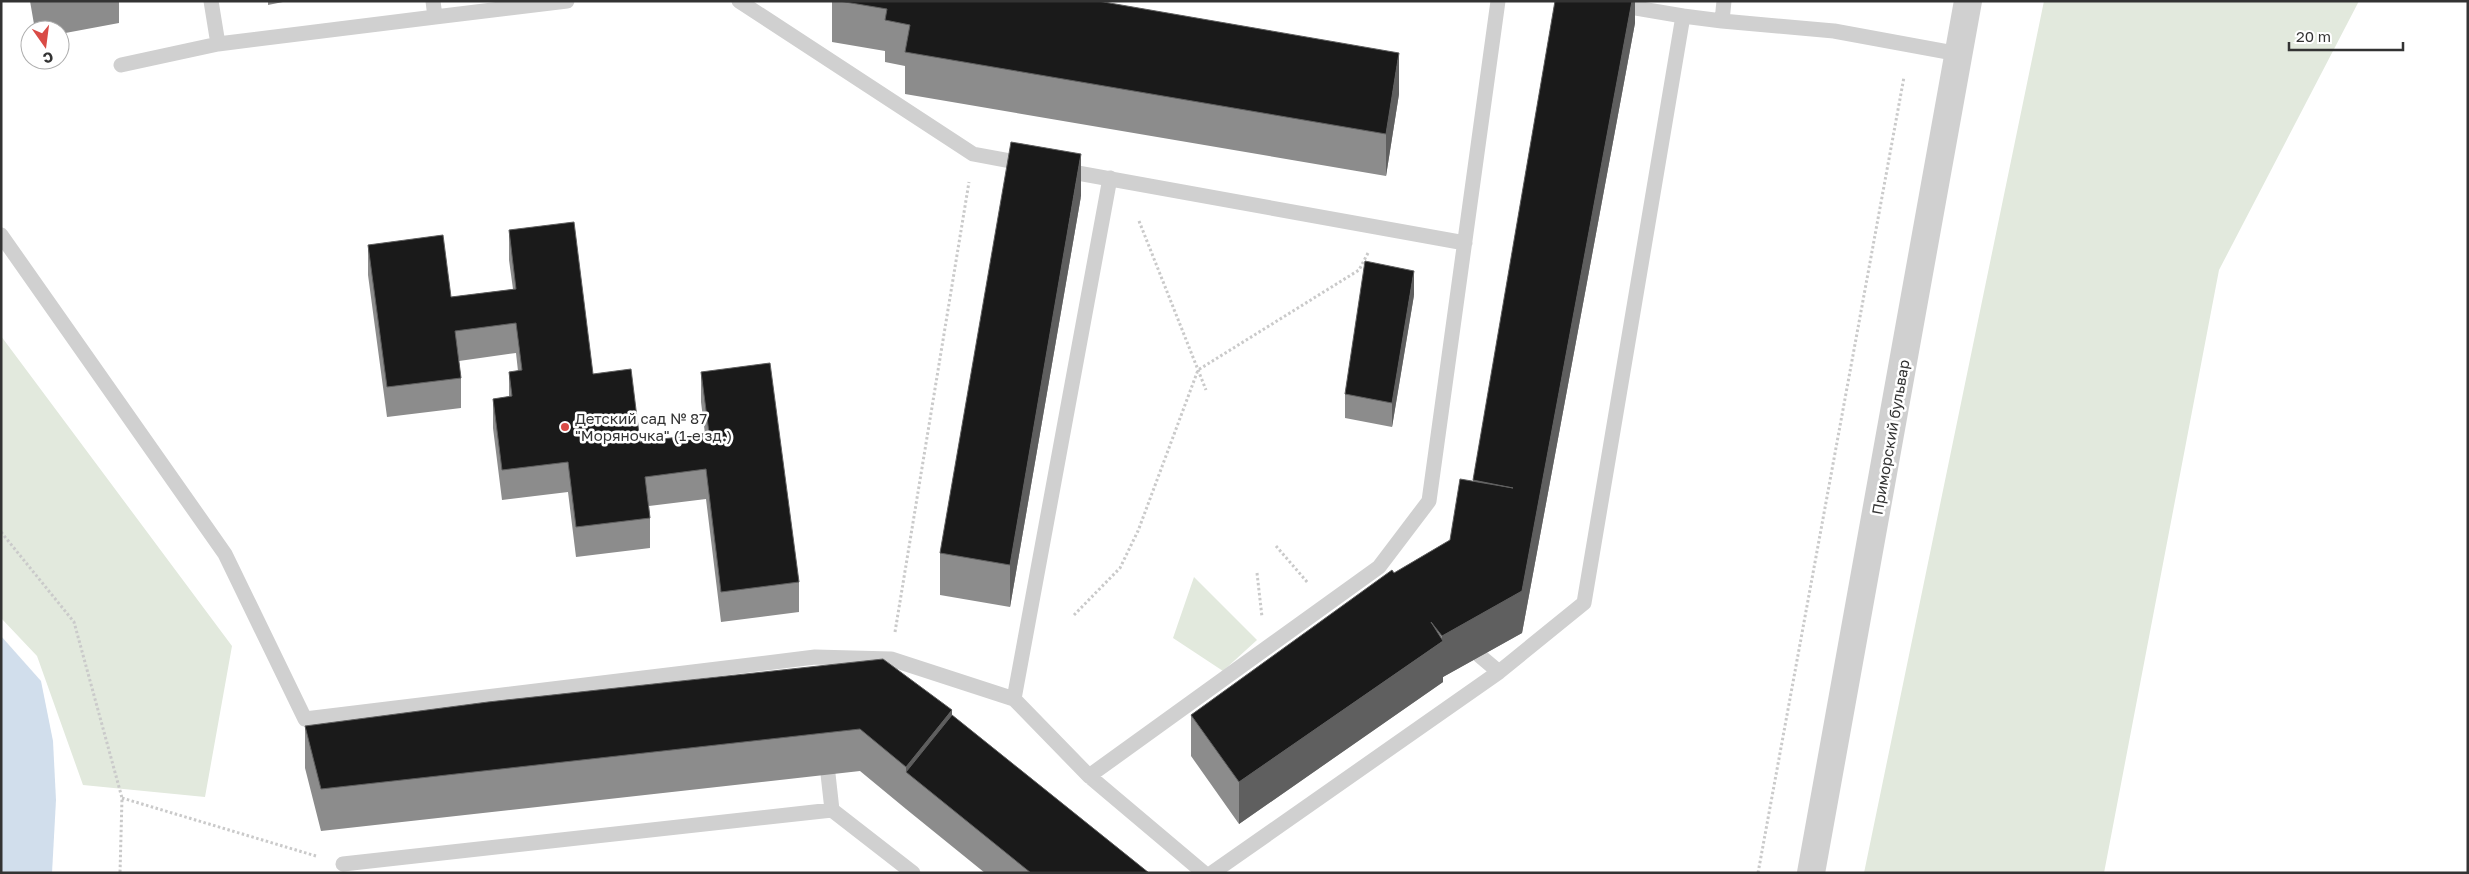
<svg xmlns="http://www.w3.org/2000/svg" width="2469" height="874" font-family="'Golos Text',sans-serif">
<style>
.green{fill:#e2e9dd}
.water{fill:#d1deec}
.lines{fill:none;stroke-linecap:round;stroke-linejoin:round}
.path{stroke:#cacaca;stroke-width:3;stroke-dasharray:2.5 2.5;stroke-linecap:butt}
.service{stroke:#d0d0d0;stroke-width:15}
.minor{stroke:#d0d0d0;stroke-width:28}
.wall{fill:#8c8c8c}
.shaded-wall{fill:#5f5f5f}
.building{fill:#1a1a1a;stroke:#5f5f5f}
.poi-dot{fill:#d94b46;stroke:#fff;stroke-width:2}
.labels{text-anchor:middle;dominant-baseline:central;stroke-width:5;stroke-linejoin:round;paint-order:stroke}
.poi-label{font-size:15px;fill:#333;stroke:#fff;text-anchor:start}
.street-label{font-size:15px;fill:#333;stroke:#fff}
</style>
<rect width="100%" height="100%" fill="#fff"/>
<!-- green -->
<path class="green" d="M2044,1H2359L2219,270L2104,873H1864Z
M1,336L232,646L205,797L83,785L37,656L1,618Z
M1194,577L1257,640L1223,671L1173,638Z"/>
<!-- water -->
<path class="water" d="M1,636L41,681L53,741L56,800L52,873H1Z"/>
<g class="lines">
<!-- path -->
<path class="path" d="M1139,221L1206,390
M1,532L74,622L122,798L120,873
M1276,546L1308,583
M1257,573L1262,617
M1074,615L1120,568L1138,531L1198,370L1359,270L1368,253
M895,632L969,182
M122,798L316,856
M1758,873L1904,77"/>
<!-- service -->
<path class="service" d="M211,1L218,44L435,17
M433,1L435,17L567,1
M739,1L973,154L1027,164
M1724,1L1722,21L1834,31L1959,54
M1683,16L1722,21
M121,65L218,44
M1061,170L1465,243
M1,235L225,554L305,719L815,657L891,659L1014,699L1110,178
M1499,672L1584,603L1683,16L1630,7
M1014,699L1089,776L1204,873
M828,774L832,810
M1089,776L1379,567L1429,501L1498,1
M343,864L832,810L913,873
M1212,873L1499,672L1480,656"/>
<!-- minor -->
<path class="minor" d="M1811,873L1968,1"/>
</g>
<!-- wall -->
<path class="wall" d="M30,1H119V23L60,34V30H35Z
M268,1H288L268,5Z
M832,1H1098L1399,94L1386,176L905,94V66L885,62V51L832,42Z
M1555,1H1635V23L1522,633L1443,677V682L1239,824L1191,756V715L1394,573L1450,540L1473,481Z
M1081,196L1010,607L940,595V553Z
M509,230L593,374L640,442L705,434L701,402V372L799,582V612L721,622L706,499L649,506L650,518V548L576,557L568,492L502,500L493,428V399L509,397V372L518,371L516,353L459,361L461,378V408L387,417L368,275V245L451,297L513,289L509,260Z
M1414,295L1392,427L1345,418V394Z
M952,715L1149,873H985L906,809L860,771L321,831L305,768V726Z"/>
<!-- shaded-wall -->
<path class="shaded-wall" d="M1632,1H1635V23L1522,633L1443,677V682L1239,824V782L1442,642V636L1522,591Z
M1399,53V94L1386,176V134Z
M1081,154V196L1010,607V565Z
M1414,271V295L1392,427V403Z
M952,710V752L906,772V767Z"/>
<!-- building -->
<path class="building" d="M839,1H1098L1399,53L1386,134L905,52L910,25L885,20L887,9Z
M1555,1H1632L1522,591L1442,636L1431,622L1443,641L1239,782L1191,715L1392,570L1394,573L1450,540L1460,479L1513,488L1473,480Z
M1011,142L1081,154L1010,565L940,553Z
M574,222L593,374L631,369L640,442L709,433L701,372L770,363L799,582L721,592L706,469L645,477L650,518L576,527L568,462L502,470L493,399L512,396L509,372L522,370L516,323L455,331L461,378L387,387L368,245L443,235L451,297L516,289L509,230Z
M1365,261L1414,271L1392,403L1345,394Z
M883,659L952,710L906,767L860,729L321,789L305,726L488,702Z
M952,715L1149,873H1031L906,772Z"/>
<!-- markers -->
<circle class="poi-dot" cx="565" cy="427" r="5"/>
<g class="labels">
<!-- poi labels -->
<g class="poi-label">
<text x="575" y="418">Детский сад № 87<tspan x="575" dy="17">"Моряночка" (1-е зд.)</tspan></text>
</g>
<!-- street labels -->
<g class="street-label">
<text transform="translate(1890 437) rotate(-80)">Приморский бульвар</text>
</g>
</g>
<!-- border -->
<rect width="2469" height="874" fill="none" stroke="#333333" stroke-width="5"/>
<!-- north arrow -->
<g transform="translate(45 45) rotate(166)"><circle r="24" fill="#ffffff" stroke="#adadad"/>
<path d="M0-4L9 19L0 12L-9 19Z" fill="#d94b46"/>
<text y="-8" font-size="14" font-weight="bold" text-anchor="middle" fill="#333333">С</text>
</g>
<!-- scale -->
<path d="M2289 42v8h114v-8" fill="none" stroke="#333333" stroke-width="2.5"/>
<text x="2296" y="42" font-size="15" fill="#333333" stroke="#ffffff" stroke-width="4" paint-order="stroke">20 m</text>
</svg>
